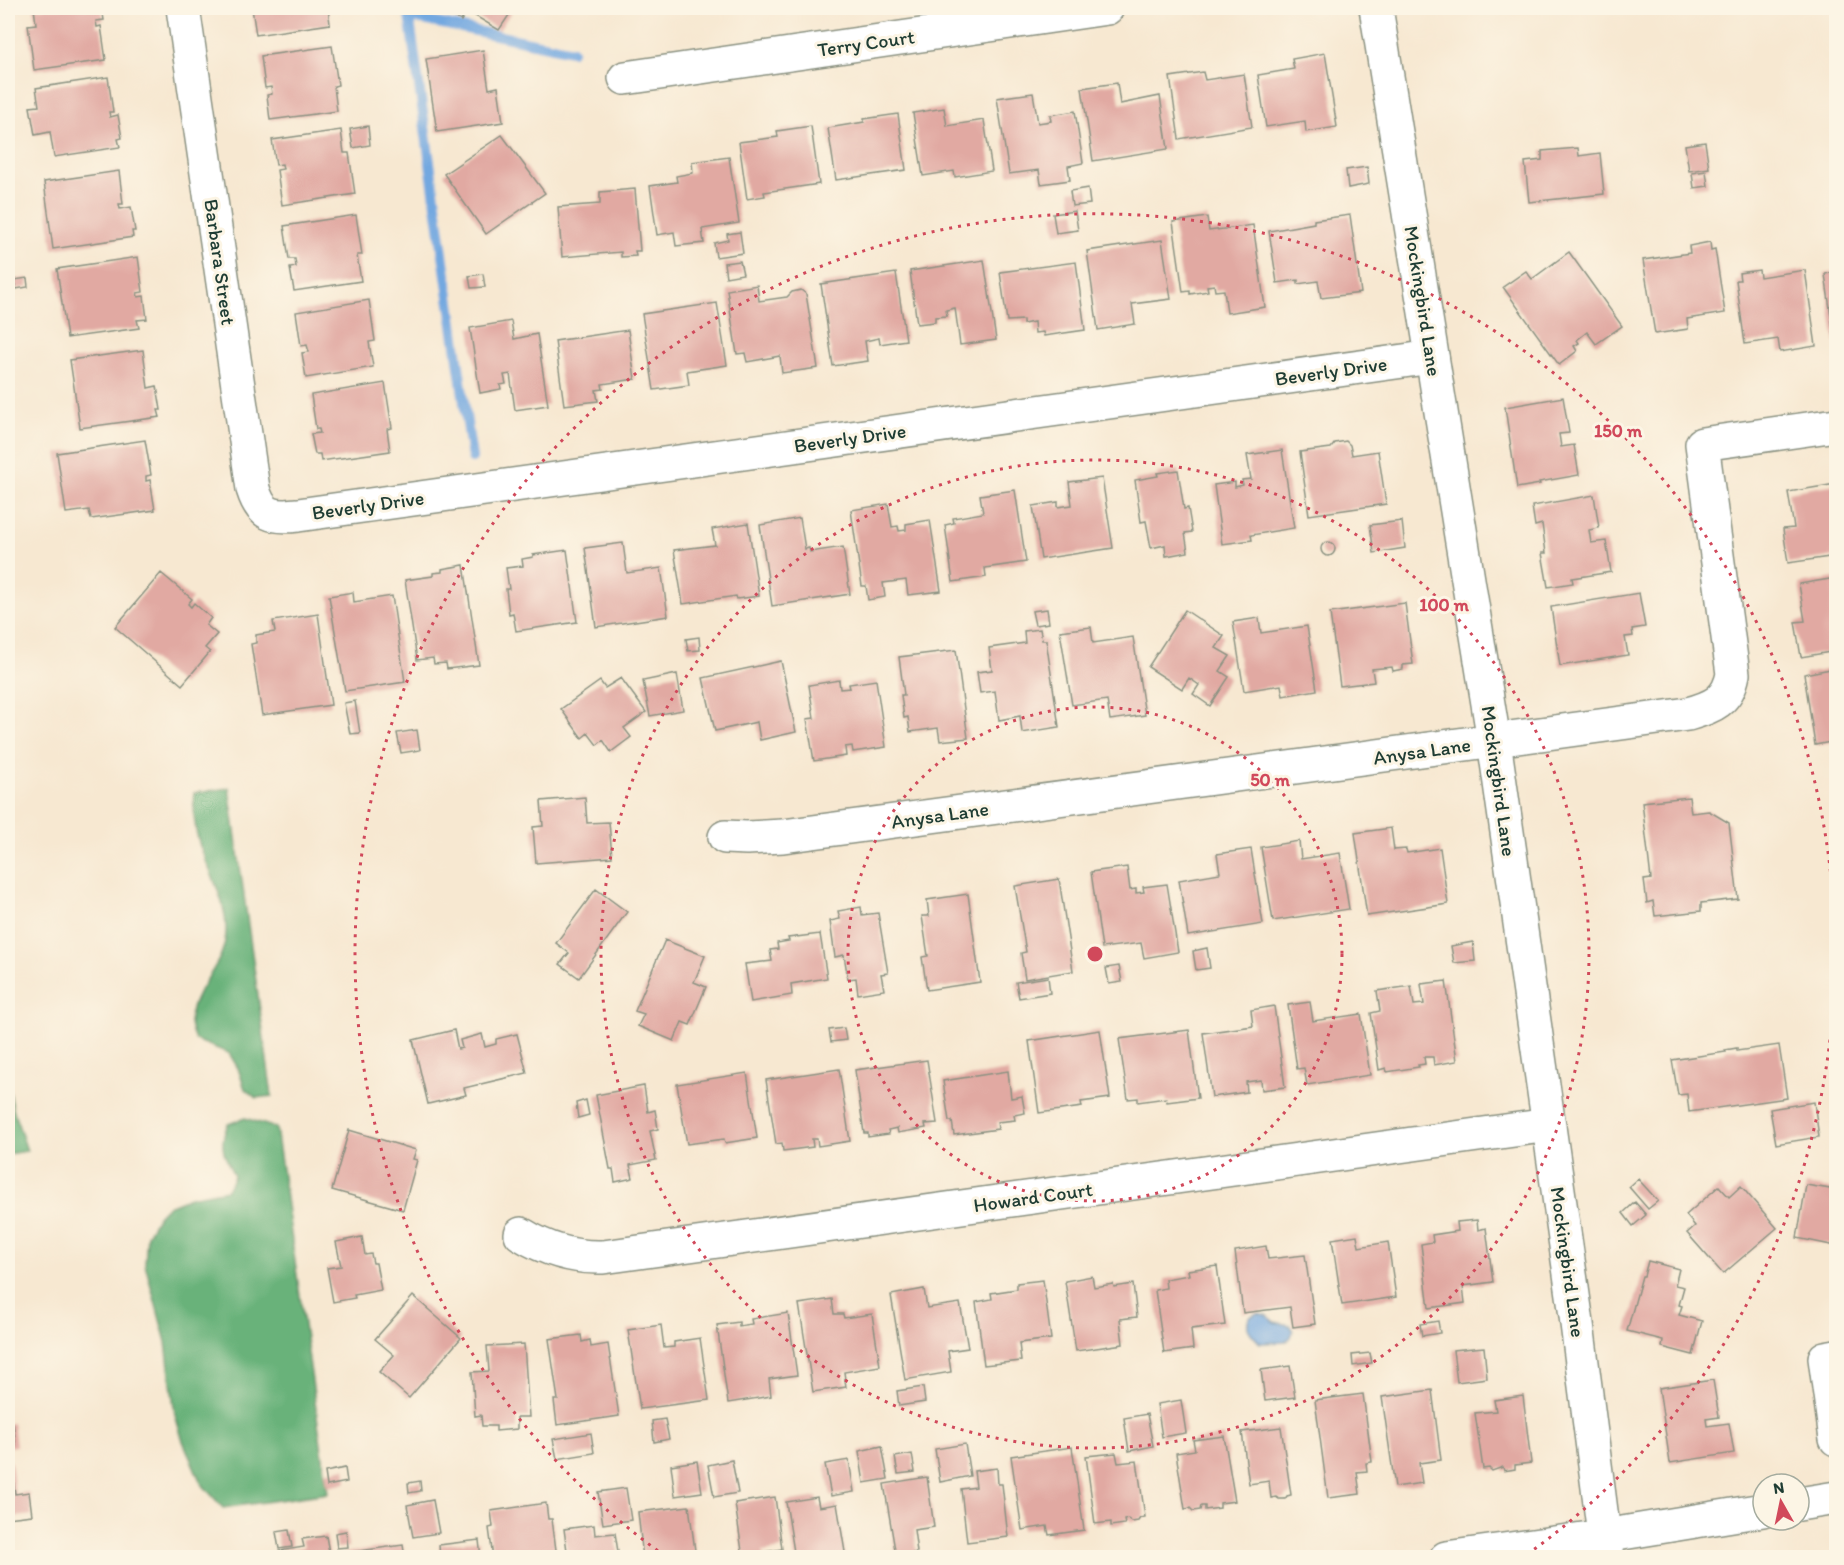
<svg xmlns="http://www.w3.org/2000/svg" width="1844" height="1565" font-family="Itim,sans-serif">
<style>
.forest{fill:#69b27a;stroke:#447857;stroke-width:1.5}
.water{fill:#73a8e0;stroke:#49728a;stroke-width:1.5}
.lines{fill:none;stroke-linecap:round;stroke-linejoin:round}
.stream{stroke:#73a8e0;stroke-width:10}
.building{fill:#e1a9a2}
.minor-casing{stroke:#8b9282;stroke-width:36}
.tertiary-casing{stroke:#8b9282;stroke-width:36}
.minor{stroke:#fff;stroke-width:33}
.tertiary{stroke:#fff;stroke-width:33}
.ring{fill:none;stroke:#d1495b;stroke-width:3;stroke-dasharray:3 6}
.labels{text-anchor:middle;dominant-baseline:central;stroke-width:6;stroke-linejoin:round;paint-order:stroke}
.street-label{font-size:20px;fill:#1f3d34;stroke:#fcf5e5}
.centre{fill:#d1495b;stroke:#fcf5e5;stroke-width:3}
.ring-label{font-size:18px;text-anchor:middle;font-weight:bold;fill:#d1495b;stroke:#fcf5e5;stroke-width:6;stroke-linejoin:round;paint-order:stroke}
</style>
<rect width="100%" height="100%" fill="#fcf5e5"/>
<filter id="ink" filterUnits="userSpaceOnUse"><feTurbulence type="fractalNoise" baseFrequency=".0167" numOctaves="2"/><feDisplacementMap in="SourceGraphic" scale="12" xChannelSelector="R" yChannelSelector="G"/><feConvolveMatrix kernelMatrix="1 2 1 2 8 2 1 2 1" color-interpolation-filters="sRGB"/></filter>
<filter id="wash" filterUnits="userSpaceOnUse"><feTurbulence type="fractalNoise" baseFrequency=".008" numOctaves="4" result="noise"/><feDisplacementMap in="SourceGraphic" scale="24" xChannelSelector="R" yChannelSelector="G"/><feGaussianBlur stdDeviation="1.35" result="paint"/><feColorMatrix in="noise" values="0 0 0 0 0 0 0 0 0 0 0 0 0 0 0 0 0 1.4 0 .05"/><feComposite in="paint" operator="in"/></filter>
<g filter="url(#wash)">
<rect width="100%" height="100%" fill="#f7e8d1"/>
<!-- forest -->
<path class="forest" d="M229,788L272,1096L256,1098L245,1089L238,1068L229,1053L195,1040C193,1034 189,1025 190,1018C194,985 226,967 226,930C226,903 214,881 204,856C195,837 193,814 194,793Z
M8,1082L13,1109L27,1151L8,1154Z
M245,1118L276,1128L328,1493L223,1508L201,1483L183,1441L175,1415L166,1342L145,1264L147,1235L158,1216L168,1206L190,1197L227,1190L234,1176C224,1154 218,1147 228,1124Z"/>
<!-- water -->
<path class="water" d="M1257,1313L1266,1315L1274,1322L1289,1325L1293,1331L1290,1339L1285,1342L1260,1343C1253,1335 1243,1329 1250,1317Z"/>
<g class="lines">
<!-- stream -->
<path class="stream" d="M408,8L472,458
M409,17L572,51"/>
</g>
<g id="blocks">
<!-- building -->
<path class="building" d="M34,8H102L104,20L96,21L97,27L101,26L106,60L34,70L28,25L36,24Z
M252,8H328L330,24L256,35Z
M438,8H511L513,9L499,30L467,11L461,21Z
M332,46L338,85L334,86L337,111L270,120L267,95L272,94L271,87L265,88L261,56Z
M483,50L489,89L498,87L503,122L437,132L426,59Z
M1325,53L1337,127L1306,132L1305,121L1266,127L1258,75L1294,69L1292,59Z
M1203,72L1205,80L1244,74L1252,127L1179,139L1170,77Z
M108,77L113,112H109L110,117L118,115L122,138L118,139L120,147L54,157L50,132L35,135L30,107L39,106L36,88Z
M1117,83L1120,104L1160,96L1168,149L1093,161L1082,88Z
M1033,93L1038,123L1051,121L1050,115L1075,111L1083,163L1068,166L1070,180L1041,184L1039,170L1009,174L997,98Z
M944,108L947,126L984,120L992,171L955,177L954,171L923,176L913,113Z
M898,114L906,170L836,180L828,128L864,122V119Z
M368,126L370,145L353,148L350,129Z
M811,126L819,184L764,192L765,196L747,199L739,142L778,137L777,131Z
M341,130L344,153H349L355,194L282,205L277,170L283,169L282,164L276,165L272,140Z
M502,135L545,193L486,234L444,174Z
M1705,142L1709,168L1689,171L1685,145Z
M1578,148L1579,156L1600,153L1604,194L1529,202L1525,162L1542,160V151Z
M729,157L739,223L702,229L704,243L676,246L674,232L657,235L650,186L677,182L676,176L693,173L692,162Z
M1367,167L1369,184L1348,188L1346,170Z
M119,171L123,204H119L120,209L131,207L135,231H132L133,237L53,249L44,182Z
M1706,171L1708,186L1694,188L1692,173Z
M1088,188L1090,204L1072,206L1070,191Z
M635,189L640,251H635L636,256L621,257V252L562,257L558,207L600,204V192Z
M1075,211L1078,230L1056,233L1053,214Z
M356,215L362,255H357L361,281L294,291L290,268L296,267L295,259H289L284,226Z
M1350,215L1361,293L1321,298L1318,281L1298,284V280L1277,283L1269,231L1314,223V220Z
M1207,217L1209,231L1253,225L1265,307L1227,313L1224,290L1215,291L1214,285L1207,286L1208,291L1190,294V291L1183,292L1173,222Z
M740,232L743,253L716,257L714,243L728,240L727,234Z
M1162,240L1171,299L1132,304L1135,324L1098,330L1087,251Z
M1710,242L1711,250L1715,249L1725,313L1687,319L1688,329L1655,334L1643,260L1690,253L1689,246Z
M1569,252L1622,326L1596,344L1587,332L1577,340L1579,343L1574,346L1577,351L1559,365L1503,287L1526,271L1532,279Z
M138,257L143,292L137,293L138,297L144,296L147,319L137,320L139,328L67,338L57,269Z
M984,260L996,340L960,345L955,308L946,310L947,316L935,317V322L917,324L910,271Z
M740,261L743,274L726,277L724,263Z
M1076,262L1085,330L1044,336L1043,332L1035,333L1034,322L1023,324V320L1007,321L1000,272Z
M1759,270L1760,277L1805,270L1816,346L1780,352L1778,339L1745,344L1736,280H1740L1739,273Z
M1836,272V343H1835L1825,274Z
M896,273L906,340L880,344L879,338L865,341L868,361L833,366L821,284Z
M483,274L485,287L471,288L469,276Z
M27,278L28,287L16,289L14,280Z
M757,285L759,301L787,297L792,292L801,290L806,294L818,368L782,373L780,356L747,362L745,353L737,354L727,290Z
M369,300L375,341L369,342L373,367L306,378L302,353L309,352L307,345L301,346L296,312Z
M717,303L727,365L687,371L689,385L654,390L642,314Z
M511,321L514,339L537,334L548,405L515,410L510,374L504,375L506,384L500,385L501,389L480,393L470,328Z
M628,330L635,379L602,384L603,389L596,390L598,401L564,405L555,341Z
M143,350L148,388L157,386L161,410H158L160,417L80,428L70,360Z
M385,383L392,428L387,429L390,451L321,461L320,454H315L311,434L320,433L319,429H316L311,395Z
M1563,397L1569,433L1559,434L1561,447L1574,445L1579,475L1539,482L1540,484L1517,488L1505,407Z
M145,440L151,475L146,476V481L150,480L155,510L91,519L89,510L66,513L57,453Z
M1346,441L1350,445L1352,455L1378,451L1386,504L1309,515L1300,452L1331,448L1335,443Z
M1282,450L1294,528L1251,535L1252,540L1222,544L1214,485L1235,482V487L1243,485L1242,480L1251,479L1247,455Z
M1178,470L1184,509L1188,508L1192,532L1185,533L1188,552L1166,556L1165,545L1151,548L1146,521L1141,522L1135,480L1158,476L1157,473Z
M1102,478L1113,548L1041,559L1033,506L1058,502V507L1072,505L1069,482Z
M1836,484V556L1788,563L1783,529L1794,528L1788,492Z
M1015,490L1026,562L985,568L986,577L953,582L945,525L954,523L953,518L983,513L980,495Z
M1594,495L1599,528L1589,530L1591,543L1606,541L1611,572L1572,578L1573,583L1548,587L1542,553H1546L1542,524L1535,526L1532,506Z
M888,504L892,527L898,526L899,531L906,530V524L930,520L941,591L908,595L906,580L883,583L885,597L868,600L866,586H862L851,510Z
M800,518L805,549L809,548L810,552L843,547L850,594L772,606L760,525Z
M1402,521L1405,548L1374,553L1370,525Z
M748,523L759,596L737,599L736,596L683,604L674,550L715,545L712,529Z
M1321 549a7 7 0 1 1 14 0a7 7 0 1 1-14 0Z
M623,543L627,573L661,568L668,616L596,627L585,548Z
M567,550L577,622L516,631L513,613L509,614L506,589H509L506,568L523,566L522,559L533,557V555Z
M464,565L479,665L447,669L446,663L434,664L433,658L417,660L405,580L433,576V573L442,572V569Z
M161,573L192,599L188,604L191,607L194,603L211,618L206,625L217,634L205,648L210,652L182,685L115,627Z
M1836,578V651L1801,657L1795,622L1805,621L1799,584Z
M353,592L354,602L392,596L405,682L345,691L329,596Z
M1639,593L1645,627L1632,629L1633,636L1625,637L1628,655L1560,666L1551,607Z
M1405,603L1413,664L1403,665V669L1393,671L1392,667L1372,669L1374,682L1340,686L1330,613Z
M1047,609L1049,623L1035,625L1032,611Z
M1185,610L1224,636L1216,648L1230,656L1220,671L1229,677L1210,706L1193,694L1199,685L1189,678L1182,689L1148,667Z
M318,614L331,705L262,715L251,644L256,643V635L275,632L273,621Z
M1259,618L1261,633L1307,626L1317,690L1283,696L1281,685L1244,691L1233,622Z
M1091,627L1093,643L1133,637L1145,715L1110,720L1107,700L1072,705L1060,631Z
M1040,629L1042,640H1046L1059,727L1022,733L1020,716L999,720L995,691L980,693L977,672L992,670L989,648L1025,643L1024,631Z
M699,637L700,650L688,651L686,639Z
M956,650L968,738L940,741L938,728L910,732L908,717L904,718L901,695H904L899,657Z
M781,661L796,732L760,740L757,722L715,731L703,678Z
M1836,668V741L1815,745L1804,674Z
M677,674L683,710L650,716L643,681Z
M621,678L646,712L624,728L631,737L611,752L603,740L597,745L588,733L582,738L561,709L600,681L605,688Z
M839,680L840,689L850,688L849,684L876,680L886,747L853,752L852,746L845,747L846,756L814,761L807,719L814,718L809,685Z
M355,701L360,733L350,734L344,703Z
M417,730L420,750L401,753L397,733Z
M585,797L587,823L609,822L612,857L536,863L533,827L543,826L541,801Z
M1689,797L1691,813L1709,811L1729,823L1738,899L1701,903V911L1655,916L1653,901L1647,903L1644,880L1651,879L1642,802Z
M1391,828L1394,850L1406,849L1407,853L1440,848L1448,904L1367,916L1355,833Z
M1299,841L1301,859L1340,853L1349,909L1273,921L1261,847Z
M1251,849L1263,924L1188,936L1179,880L1220,873L1217,854Z
M1127,867L1130,890L1136,889V893L1144,892L1143,887L1167,884L1178,952L1144,958L1141,943L1102,948L1091,872Z
M1059,879L1073,971L1025,979L1021,953L1026,952L1015,886Z
M596,889L627,912L579,978L560,964L569,953L556,943Z
M968,894L980,982L927,990L922,957L928,956L922,916H929L927,900Z
M861,907L862,915L878,913L888,973L881,974L884,990L858,994L856,978L848,979L844,955L835,957L830,921L840,919L838,911Z
M820,934L827,978L791,984L792,995L751,1002L745,964L772,961L770,950L778,949L777,943L789,941L788,938Z
M665,940L705,956L694,982L706,987L690,1025L682,1022L674,1041L638,1026L644,1014L635,1011Z
M1473,942L1475,961L1454,963L1451,946Z
M1207,948L1210,968L1196,970L1193,951Z
M1119,966L1122,982L1109,984L1106,968Z
M1048,977L1050,993L1019,998L1016,982Z
M1446,981L1457,1061L1434,1065L1433,1057H1424L1425,1064L1418,1065L1419,1067L1387,1072L1386,1068L1379,1070L1371,1013L1380,1011L1377,991L1411,986L1414,1005L1424,1004L1421,984Z
M1310,1002L1313,1021L1361,1014L1370,1075L1307,1085L1304,1068L1297,1069L1288,1005Z
M1274,1006L1285,1087L1262,1090L1261,1080L1246,1082L1247,1092L1212,1097L1203,1033L1253,1026L1251,1010Z
M844,1028L846,1040L831,1042L829,1030Z
M454,1030L458,1049L462,1048L460,1040L482,1034L485,1047L496,1044V1039L517,1034L527,1073L464,1088L466,1095L428,1104L413,1040Z
M1100,1030L1110,1098L1081,1102L1082,1107L1039,1113L1029,1041Z
M1189,1030L1198,1098L1167,1102L1166,1098L1138,1102V1098L1128,1099L1119,1039Z
M1779,1045L1787,1098L1689,1112L1687,1094L1678,1095L1672,1060L1726,1052L1725,1050L1737,1048V1051Z
M927,1060L937,1123L925,1124L926,1128L898,1133L897,1128L888,1130L889,1134L868,1137V1133H864L855,1070Z
M839,1069L850,1141L818,1146L817,1139H812L813,1147L783,1151L782,1143L776,1144L766,1080Z
M1008,1071L1011,1098L1022,1096L1025,1113L1014,1115L1015,1120L997,1122L998,1129L954,1135L952,1121H949L943,1081Z
M747,1073L757,1138L725,1143L724,1139L687,1144L677,1084Z
M644,1086L648,1112L655,1110L658,1129L650,1131L656,1160L630,1165L633,1178L615,1182L613,1169H610L596,1095Z
M586,1100L589,1115L578,1118L576,1103Z
M1814,1102L1819,1137L1776,1144L1770,1109Z
M349,1130L416,1150L413,1159L417,1160L403,1210L332,1190Z
M1638,1179L1658,1201L1648,1209L1629,1187Z
M1806,1185L1836,1190V1246L1797,1238Z
M1719,1186L1729,1197L1741,1186L1777,1228L1723,1274L1687,1233L1695,1226L1686,1215Z
M1635,1202L1646,1215L1633,1226L1623,1213Z
M1477,1220L1478,1230L1486,1228L1493,1282L1463,1286L1465,1303L1429,1308L1421,1244L1433,1242L1432,1235L1458,1231L1457,1222Z
M1357,1235L1359,1247L1388,1242L1396,1297L1342,1305L1332,1239Z
M362,1237L365,1255L371,1254L373,1263H376L381,1290L354,1295L355,1298L333,1302L327,1268L341,1266L336,1242Z
M1266,1246L1268,1259L1305,1255L1315,1324L1293,1327L1290,1307L1243,1313L1235,1251Z
M1648,1261L1679,1269L1675,1285L1684,1287L1679,1305L1682,1306L1679,1315L1702,1321L1693,1355L1662,1347L1663,1340L1627,1331L1642,1276H1644Z
M1217,1266L1225,1325L1191,1329L1193,1349L1164,1353L1155,1290L1166,1288L1165,1279L1189,1275L1188,1270Z
M1092,1276L1094,1287L1113,1284L1114,1287L1133,1284L1137,1317L1120,1319L1123,1344L1076,1351L1065,1281Z
M1043,1280L1051,1339L1019,1343L1021,1361L984,1365L976,1302L992,1299L991,1293L1017,1289V1283Z
M924,1289L927,1308L960,1303L968,1348L948,1351L951,1372L905,1380L891,1295Z
M413,1296L461,1338L409,1398L379,1372L394,1355L375,1339Z
M832,1299L834,1314H843L844,1318L872,1314L880,1366L844,1372L846,1387L813,1392L799,1304Z
M788,1313L797,1375L769,1379L771,1396L728,1403L717,1325L739,1322V1326L752,1324L751,1319Z
M1438,1321L1440,1333L1422,1336L1420,1324Z
M661,1325L664,1348L674,1347V1342L700,1338L709,1400L640,1409L628,1330Z
M581,1335L582,1342L590,1340L591,1347L608,1344L619,1416L557,1425L554,1400H558L549,1339Z
M524,1344L529,1417H517V1429L496,1431V1426H482L481,1415L475,1416L472,1372L489,1371L487,1346Z
M1484,1347L1487,1378L1457,1382L1453,1350Z
M1370,1353L1372,1363L1353,1366L1352,1355Z
M1290,1366L1295,1397L1265,1401L1261,1370Z
M1713,1380L1719,1417L1706,1419L1707,1426L1729,1423L1734,1453L1670,1463L1659,1388Z
M923,1387L925,1402L899,1406L897,1391Z
M1432,1390L1441,1460L1419,1463L1422,1483L1395,1487L1382,1397Z
M1363,1394L1372,1462L1366,1463L1367,1471L1357,1472L1360,1494L1328,1498L1315,1400Z
M1523,1396L1531,1463L1515,1465V1469L1504,1471L1503,1467L1492,1471L1489,1468L1483,1469L1475,1413L1496,1411L1494,1400Z
M1181,1400L1186,1433L1162,1437L1157,1404Z
M1147,1414L1153,1446L1129,1451L1124,1418Z
M665,1419L669,1439L654,1442L652,1421Z
M13,1423L16,1446L8,1447V1424Z
M1281,1427L1291,1495L1287,1496L1285,1499H1279L1276,1497L1271,1498L1269,1481L1249,1484L1242,1432Z
M591,1433L594,1453L557,1459L553,1439Z
M1224,1436L1235,1501L1220,1503V1508L1205,1510V1506H1201L1200,1510L1193,1511L1190,1508L1185,1509L1176,1453L1195,1450L1193,1440Z
M965,1444L970,1476L940,1482L935,1449Z
M882,1446L888,1479L864,1483L859,1451Z
M1072,1447L1084,1530L1049,1535L1047,1526L1022,1530L1011,1456Z
M1116,1453L1118,1463L1137,1461L1145,1517L1140,1518L1138,1521L1132,1522L1128,1519L1124,1520L1125,1524L1111,1526V1522L1095,1524L1086,1456Z
M912,1454L915,1472L898,1474L895,1457Z
M732,1460L738,1493L714,1497L708,1465Z
M849,1460L854,1492L831,1496L825,1464Z
M11,1461L15,1494L29,1492L32,1515L8,1518V1462Z
M697,1461L702,1492L675,1496L671,1465Z
M345,1468L347,1482L327,1486L325,1472Z
M997,1468L998,1484H1002L1008,1537L967,1542L961,1489L976,1487L974,1471Z
M927,1477L934,1527L914,1530L917,1552L913,1553L910,1557L896,1556L884,1484Z
M420,1481L421,1491L409,1493L408,1483Z
M626,1488L631,1520L603,1524L598,1492Z
M775,1497L782,1549L763,1552L764,1558H743L735,1503Z
M817,1497L819,1507L837,1504L846,1558H795L786,1502Z
M433,1500L439,1533L413,1537L407,1505Z
M546,1503L548,1519H552L557,1558H493L489,1528L493,1527L491,1511Z
M689,1506L696,1558H643L638,1512Z
M594,1525L595,1535L615,1533L619,1558H568L564,1529Z
M289,1530L292,1547L279,1549L276,1532Z
M346,1531L348,1547L337,1548L335,1533Z
M326,1536L330,1558H280L279,1551L304,1547L302,1539Z
M479,1540L481,1558H440L439,1545Z
M403,1545L405,1558H344V1553Z"/>
</g>
</g>
<g filter="url(#ink)">
<use href="#blocks" fill-opacity="0" stroke="#8b9282" stroke-width="1.5"/>
<g class="lines">
<defs>
<path id="minor" d="M183,8L253,489C261,515 272,518 298,515L1432,357
M625,78L1107,8
M725,837L747,838L783,836L1688,714C1713,707 1728,701 1733,674L1702,444L1836,425
M521,1234C547,1250 573,1258 603,1257L1549,1125
M1836,1356L1825,1358L1836,1439
M1799,1504L1836,1498
M1446,1558L1604,1536L1763,1510"/>
<path id="tertiary" d="M1376,8L1494,741L1576,1316L1607,1558"/>
</defs>
<!-- minor casing -->
<use href="#minor" class="minor-casing"/>
<!-- tertiary casing -->
<use href="#tertiary" class="tertiary-casing"/>
<!-- minor -->
<use href="#minor" class="minor"/>
<!-- tertiary -->
<use href="#tertiary" class="tertiary"/>
</g>
</g>
<!-- distance rings -->
<g class="ring">
<circle cx="1095" cy="954" r="247"/>
<circle cx="1095" cy="954" r="494"/>
<path d="M665 1556A740 740 0 1 1 1525 1556"/>
</g>
<g class="labels">
<!-- street labels -->
<g class="street-label">
<text transform="translate(866 43) rotate(-8)">Terry Court</text>
<text transform="translate(220 262) rotate(82)">Barbara Street</text>
<text transform="translate(1423 301) rotate(81)">Mockingbird Lane</text>
<text transform="translate(1331 371) rotate(-8)">Beverly Drive</text>
<text transform="translate(850 438) rotate(-8)">Beverly Drive</text>
<text transform="translate(368 505) rotate(-8)">Beverly Drive</text>
<text transform="translate(1422 751) rotate(-8)">Anysa Lane</text>
<text transform="translate(1499 781) rotate(82)">Mockingbird Lane</text>
<text transform="translate(940 815) rotate(-8)">Anysa Lane</text>
<text transform="translate(1033 1197) rotate(-8)">Howard Court</text>
<text transform="translate(1568 1262) rotate(82)">Mockingbird Lane</text>
</g>
</g>
<circle cx="1095" cy="954" r="9" class="centre"/>
<g class="ring-label">
<text x="1618" y="437">150 m</text>
<text x="1444" y="611">100 m</text>
<text x="1270" y="786">50 m</text>
</g>
<!-- margin -->
<rect width="1844" height="1565" fill="none" stroke="#fcf5e5" stroke-width="30"/>
<!-- north arrow -->
<g transform="translate(1781 1502) rotate(351)"><circle r="28" fill="#fcf5e5" stroke="#a4ab9e" stroke-width="1.5"/>
<path d="M0-4.5L10 22L0 15L-10 22Z" fill="#d1495b"/>
<text y="-9" font-size="16" font-weight="bold" text-anchor="middle" fill="#1f3d34">N</text>
</g>
</svg>
